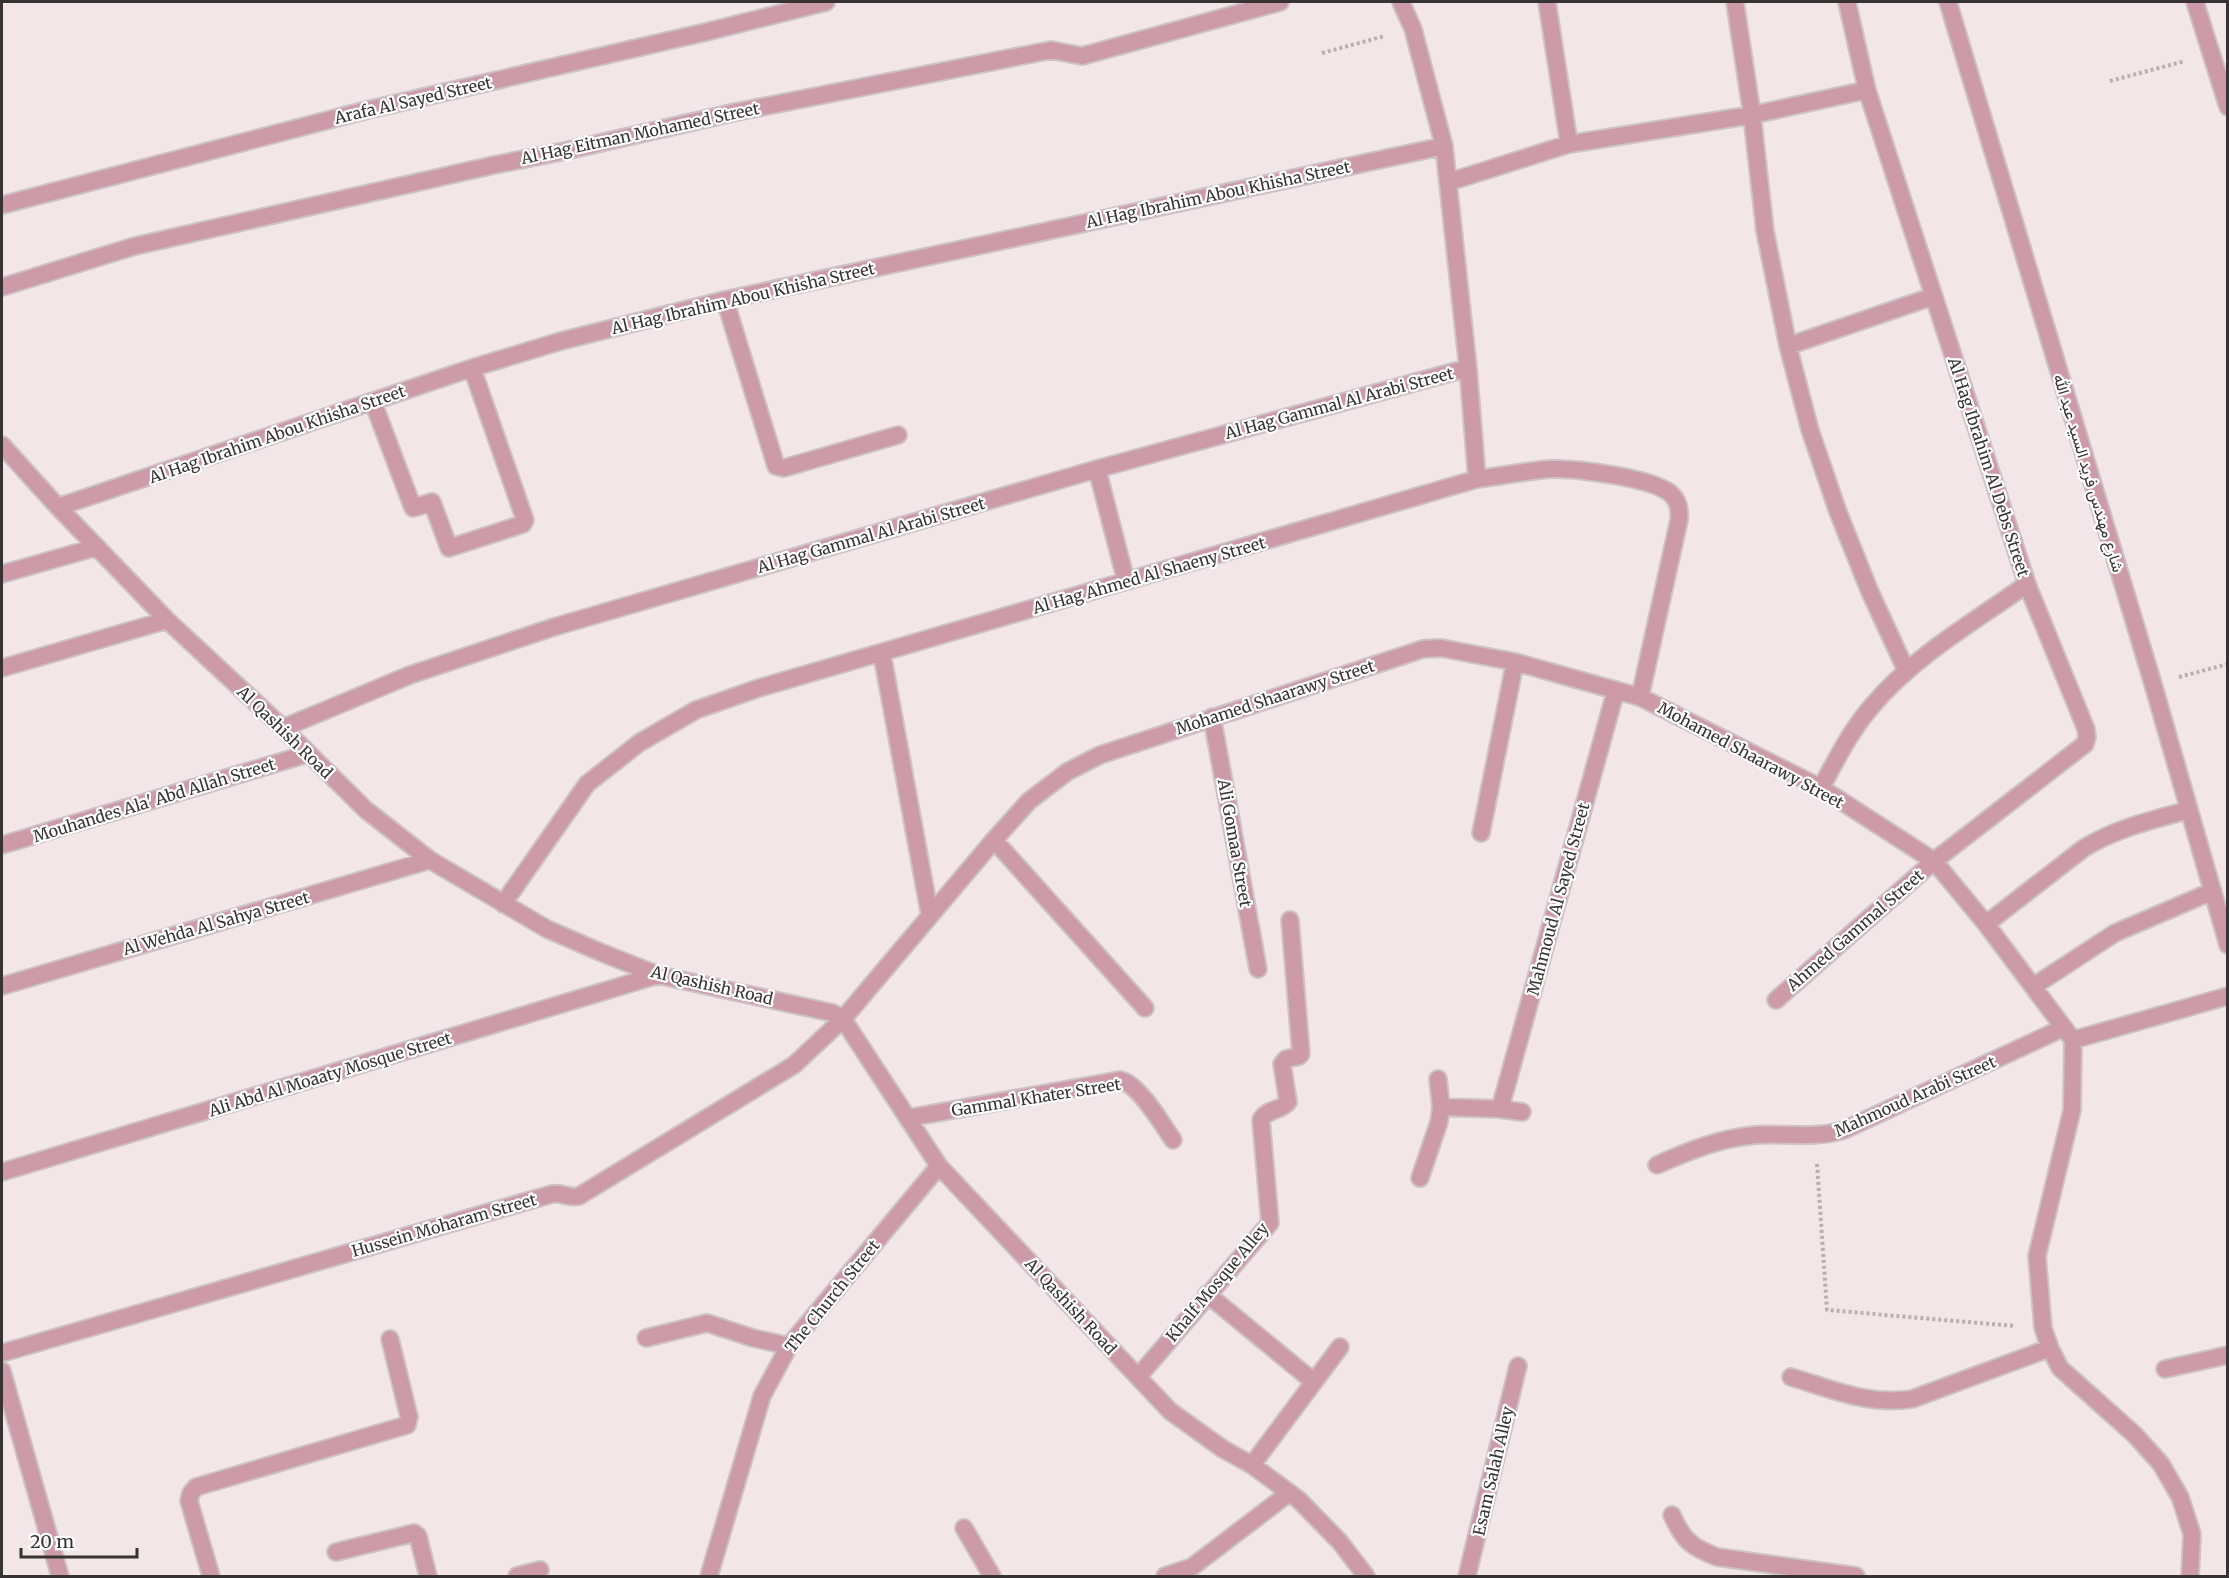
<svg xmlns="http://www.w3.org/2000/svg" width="2229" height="1578" font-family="Merriweather,Vazirmatn,serif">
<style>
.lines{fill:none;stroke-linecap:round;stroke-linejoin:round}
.service-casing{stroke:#cdc2c5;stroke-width:20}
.minor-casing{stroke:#cdc2c5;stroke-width:20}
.path{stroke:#b9afb1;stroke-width:4;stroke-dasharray:3 3;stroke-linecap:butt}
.service{stroke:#cd9ba8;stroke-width:16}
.minor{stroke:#cd9ba8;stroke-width:16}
.labels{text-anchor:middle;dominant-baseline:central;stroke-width:4.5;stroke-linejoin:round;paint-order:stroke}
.street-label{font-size:16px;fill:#373233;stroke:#fff}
</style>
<rect width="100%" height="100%" fill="#f3e6e9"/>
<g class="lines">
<defs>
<path id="service" d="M646,1338L707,1323L753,1338L789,1346"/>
<path id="minor" d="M1401,2L1413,29L1444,146L1468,368L1477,479
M1547,2L1569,144
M1735,2L1752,115L1765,231L1788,346L1810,430L1838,512L1870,592L1906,670
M1948,2L2153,684L2228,945
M2195,2L2228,107
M1449,182L1569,144L1752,115L1867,90
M2,205L363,111L706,32L826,2
M2,287L135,246L494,165L565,151L736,112L1051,50L1082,56L1280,2
M725,300L776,466L784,468L898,435
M1788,346L1934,296
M373,402L413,508L432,502L449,548L523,524L525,520L472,368
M2,445L58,507L167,620L283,728L366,810L430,860L547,929L600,952L658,975L833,1013L843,1019L939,1166L1170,1411L1223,1449L1252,1465L1299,1500L1340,1542L1366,1576
M1097,469L1126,581
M58,507L472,368L561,341L725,300L1444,146
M2,574L97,547
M882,654L930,916
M2,668L167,620
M1212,717L1258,969
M283,728L410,675L554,627L1097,469L1468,368
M1821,788C1836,760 1851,730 1872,706C1914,656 1974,622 2027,584
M1481,833L1515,662
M994,840L1145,1008
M2,845L307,754
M503,904L587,784L639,743L696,710L759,688L1477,479C1501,476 1526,471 1550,469C1575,468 1654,478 1671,494C1679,501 1680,510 1679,520L1640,697
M1986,924L2084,848C2117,828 2152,820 2189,810
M2,986L430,860
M2034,986L2115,933L2213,891
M1776,1000L1934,861L2085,744L2087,737L2086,729L2027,584L1867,90L1847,2
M2073,1040L2228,996
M1441,1107L1500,1109L1522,1112
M1500,1109L1616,690
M908,1118L1120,1080C1139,1084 1162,1124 1173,1140
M1657,1165C1688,1151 1721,1138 1755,1135C1785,1133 1814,1139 1844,1130L2063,1028
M2,1172L658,975
M1420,1178L1439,1122L1441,1107L1438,1079
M1207,1294L1314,1382
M2,1353L552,1194C562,1192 570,1199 579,1196L794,1065L843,1019L994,840L1029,801L1067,772L1100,755L1423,649L1441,648L1515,662L1640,697L1821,788L1934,861L1986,924L2073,1040L2072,1110L2037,1256L2043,1328L2050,1348L2060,1368L2135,1435L2161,1464L2180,1497L2192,1534L2190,1576
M2165,1369L2228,1355
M2,1371L60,1576
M1138,1377L1270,1223L1261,1120C1266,1109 1281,1111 1288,1102L1282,1064L1286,1059L1299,1056L1301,1054L1290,920
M1791,1377C1831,1389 1870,1406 1912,1399L2050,1348
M1252,1465L1340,1347
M1672,1515C1683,1540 1691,1547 1717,1557L1856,1576
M964,1528L992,1576
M336,1552L414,1533L418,1536L428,1576
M211,1576L189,1501L191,1493L196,1487L407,1425L409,1417L390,1339
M517,1576L540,1570
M709,1576L762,1396L789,1346L939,1166
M1165,1576L1192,1567L1289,1493
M1467,1576L1518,1366"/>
</defs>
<!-- service casing -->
<use href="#service" class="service-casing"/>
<!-- minor casing -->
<use href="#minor" class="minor-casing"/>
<!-- path -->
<path class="path" d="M1322,53L1385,36
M2110,81L2185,61
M2179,677L2228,664
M1817,1164L1827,1310L2015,1326"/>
<!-- service -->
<use href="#service" class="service"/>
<!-- minor -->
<use href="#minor" class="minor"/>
</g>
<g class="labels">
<!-- street labels -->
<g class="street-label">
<text transform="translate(413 100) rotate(-13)">Arafa Al Sayed Street</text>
<text transform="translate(640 133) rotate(-12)">Al Hag Eitman Mohamed Street</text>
<text transform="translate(1218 194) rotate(-12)">Al Hag Ibrahim Abou Khisha Street</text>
<text transform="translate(743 298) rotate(-13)">Al Hag Ibrahim Abou Khisha Street</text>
<text transform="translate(1339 403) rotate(-15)">Al Hag Gammal Al Arabi Street</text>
<text transform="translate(277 434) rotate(-19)">Al Hag Ibrahim Abou Khisha Street</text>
<text transform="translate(1989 467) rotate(72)">Al Hag Ibrahim Al Debs Street</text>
<text transform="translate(2089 473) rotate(73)">شارع مهندس فريد السيد عبد الله</text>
<text transform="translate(871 535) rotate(-16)">Al Hag Gammal Al Arabi Street</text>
<text transform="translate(1149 575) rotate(-16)">Al Hag Ahmed Al Shaeny Street</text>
<text transform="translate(1275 697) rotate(-18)">Mohamed Shaarawy Street</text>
<text transform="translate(285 732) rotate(44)">Al Qashish Road</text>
<text transform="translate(1751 755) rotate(28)">Mohamed Shaarawy Street</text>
<text transform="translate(154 800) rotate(-17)">Mouhandes Ala' Abd Allah Street</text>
<text transform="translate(1235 843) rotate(80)">Ali Gomaa Street</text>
<text transform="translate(1558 899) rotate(-75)">Mahmoud Al Sayed Street</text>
<text transform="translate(216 923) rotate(-16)">Al Wehda Al Sahya Street</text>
<text transform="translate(1855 930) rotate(-41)">Ahmed Gammal Street</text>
<text transform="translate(712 985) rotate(13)">Al Qashish Road</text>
<text transform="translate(330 1074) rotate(-17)">Ali Abd Al Moaaty Mosque Street</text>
<text transform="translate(1915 1096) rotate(-24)">Mahmoud Arabi Street</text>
<text transform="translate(1036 1097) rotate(-9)">Gammal Khater Street</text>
<text transform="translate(444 1225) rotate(-16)">Hussein Moharam Street</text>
<text transform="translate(1217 1282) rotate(-50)">Khalf Mosque Alley</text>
<text transform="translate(832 1296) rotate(-51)">The Church Street</text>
<text transform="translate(1071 1306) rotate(47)">Al Qashish Road</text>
<text transform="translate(1493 1471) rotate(-77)">Esam Salah Alley</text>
</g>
</g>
<!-- border -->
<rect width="2229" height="1578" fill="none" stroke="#373233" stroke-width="6"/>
<!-- scale -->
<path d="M21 1548v9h116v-9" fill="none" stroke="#373233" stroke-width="3"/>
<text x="30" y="1548" font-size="18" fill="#373233" stroke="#ffffff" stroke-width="4.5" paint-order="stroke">20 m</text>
</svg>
